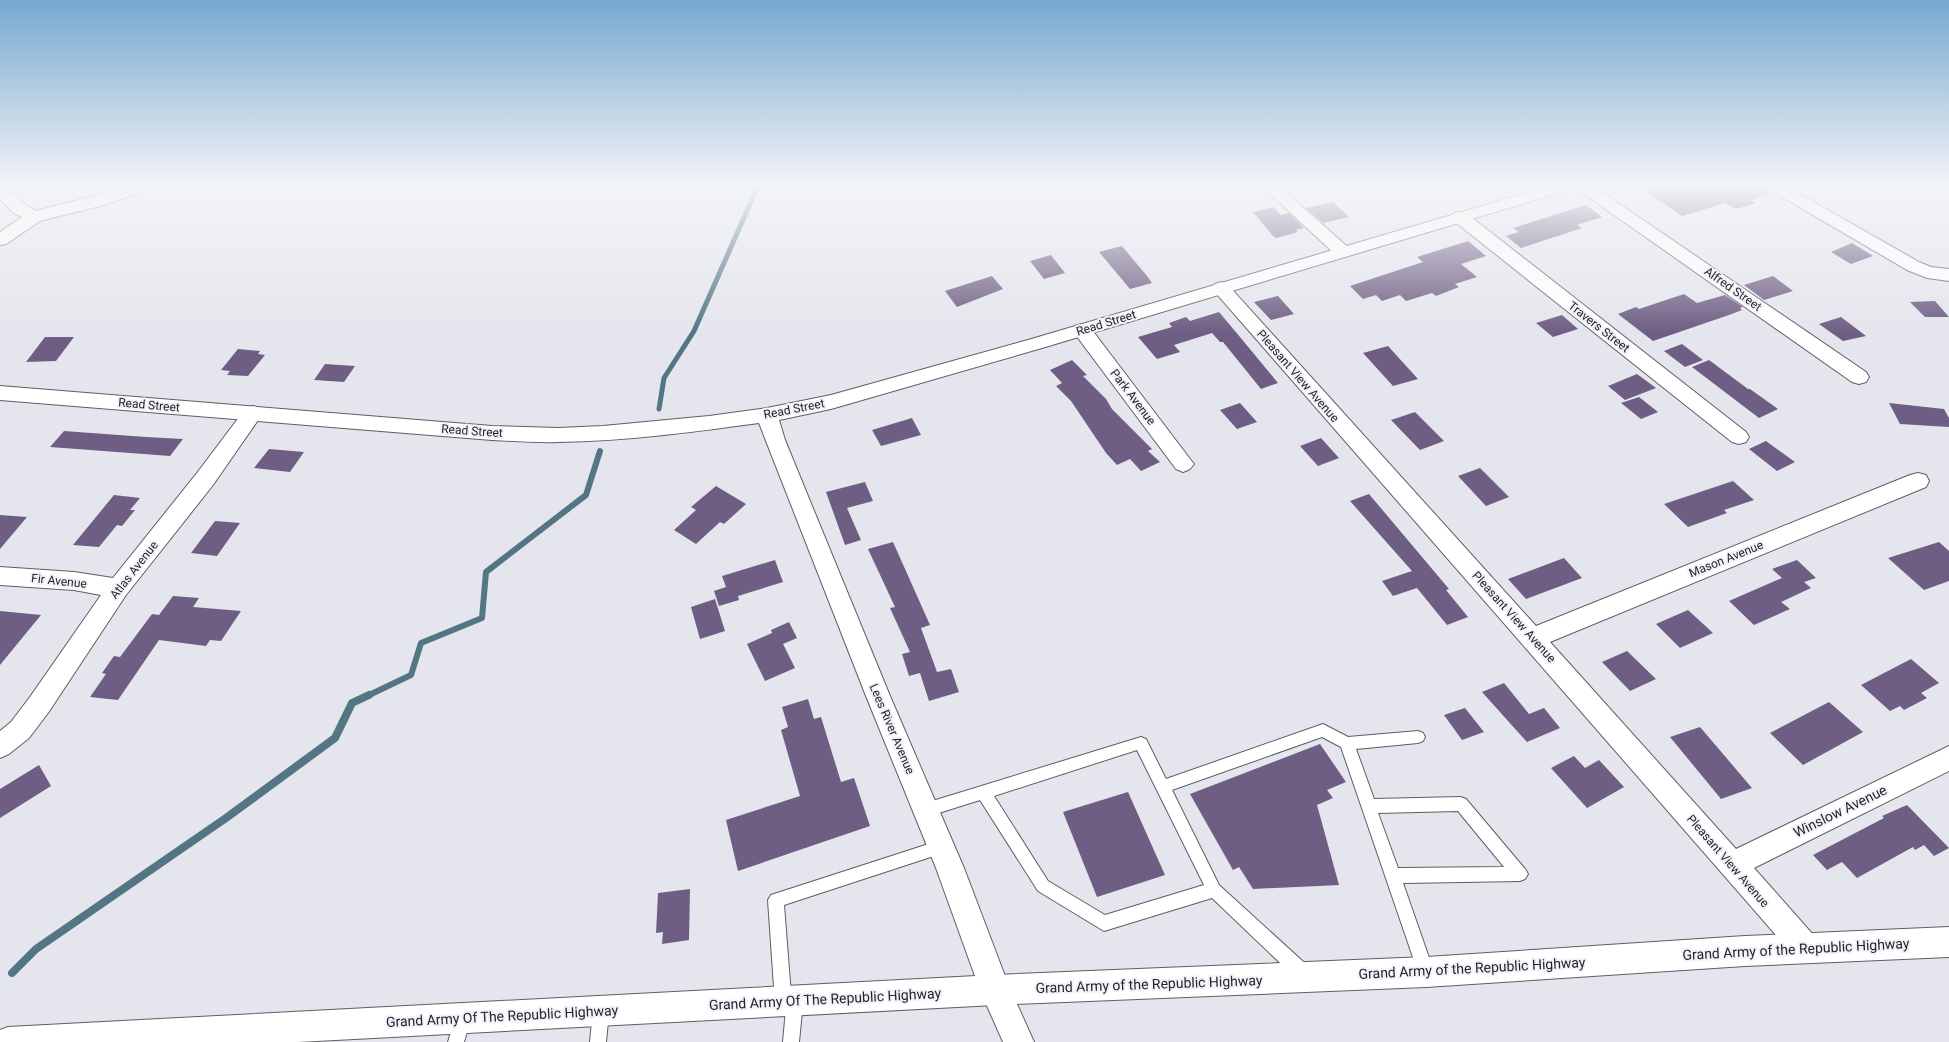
<svg xmlns="http://www.w3.org/2000/svg" width="1949" height="1042" font-family="Roboto,sans-serif">
<style>
.lines{fill:none;stroke-linecap:round;stroke-linejoin:round}
.stream-far2{stroke:#547684;stroke-width:5}
.stream-far1{stroke:#547684;stroke-width:6}
.stream{stroke:#547684;stroke-width:8}
.building{fill:#6e5e83}
.service-casing{stroke:#5d5e64;stroke-width:2}
.minor-casing{stroke:#5d5e64;stroke-width:2}
.secondary-casing{stroke:#5d5e64;stroke-width:2}
.primary-casing{stroke:#5d5e64;stroke-width:2}
.service{fill:#fff;fill-rule:evenodd}
.minor{fill:#fff;fill-rule:evenodd}
.secondary{fill:#fff;fill-rule:evenodd}
.primary{fill:#fff;fill-rule:evenodd}
.labels{text-anchor:middle;dominant-baseline:central;stroke-width:4;stroke-linejoin:round;paint-order:stroke}
.street-label{font-size:12px;fill:#242427;stroke:#f2f3fa}
.near-street-label{font-size:14px;fill:#242427;stroke:#f2f3fa}
</style>
<rect width="100%" height="100%" fill="#e5e6ed"/>
<g class="lines">
<!-- stream-far2 -->
<path class="stream-far2" d="M659,409L664,378L694,331L757,188"/>
<!-- stream-far1 -->
<path class="stream-far1" d="M367,696L411,675L421,643L482,618L486,572L586,495L600,451"/>
<!-- stream -->
<path class="stream" d="M12,973L36,949L226,818L335,738L352,703L369,695"/>
</g>
<!-- building -->
<path class="building" d="M1641,188H1769L1772,193L1751,200L1756,203L1736,209L1725,203L1682,216Z
M1333,202L1349,217L1323,223L1306,208Z
M1586,205L1602,217L1577,225L1582,228L1521,248L1506,236L1519,232L1513,228Z
M1273,207L1281,215L1289,213L1304,228L1296,230L1298,232L1276,238L1273,236L1253,212Z
M1468,241L1486,256L1461,264L1477,277L1455,284L1459,287L1436,296L1432,293L1406,301L1400,295L1382,301L1376,295L1363,299L1350,286L1423,262L1417,257Z
M1852,243L1873,256L1851,264L1831,252Z
M1122,246L1147,276L1152,283L1130,289L1099,252Z
M1051,255L1065,273L1044,279L1030,261Z
M992,276L1003,289L957,307L945,291Z
M1773,276L1793,291L1764,300L1744,285Z
M1684,294L1697,303L1725,295L1743,307L1740,308L1742,310L1729,315L1653,341L1618,314L1636,307L1639,309Z
M1278,296L1294,314L1271,320L1254,302Z
M1935,301L1949,317H1925L1910,302Z
M1219,312L1240,337L1278,383L1261,389L1223,342H1220L1212,333L1174,345L1180,352L1157,359L1138,337L1172,327L1169,323L1186,317L1190,321Z
M1562,315L1578,329L1553,337L1536,323Z
M1841,317L1866,336L1843,341L1819,324Z
M45,337H74L56,361L26,362Z
M1682,344L1703,360L1685,367L1664,351Z
M1388,346L1418,379L1393,386L1363,353Z
M238,349L260,351L258,354L265,355L248,376L227,375L230,371L221,370Z
M1072,360L1087,375L1083,376L1106,399L1112,409L1152,449L1148,451L1160,462L1141,471L1130,459L1117,465L1106,453L1071,401L1056,386L1062,383L1050,370Z
M1709,360L1748,389H1750L1778,409L1759,418L1692,367Z
M325,364L355,366L344,382L314,380Z
M1637,374L1656,388L1625,400L1608,386Z
M1639,397L1658,412L1641,419L1621,403Z
M1240,403L1257,422L1237,429L1220,410Z
M1889,403L1944,409L1949,418V427L1900,424Z
M1415,412L1444,441L1420,450L1391,420Z
M912,418L921,435L881,446L872,430Z
M64,431L146,437L183,439L170,456L50,447Z
M1321,438L1339,458L1318,466L1300,446Z
M1766,441L1795,462L1777,471L1749,449Z
M269,449L304,452L290,472L254,468Z
M1480,468L1509,497L1486,506L1458,476Z
M1733,481L1754,500L1724,510L1727,513L1688,527L1664,504Z
M865,482L873,501L847,508L861,540L845,545L826,492Z
M716,486L746,504L724,524L720,522L696,544L674,530L696,510L691,507Z
M1369,494L1449,589L1446,590L1468,617L1447,625L1417,588L1393,596L1382,581L1412,571L1350,501Z
M114,495L140,498L130,510H135L122,526L117,525L99,547L73,545Z
M0,515L27,517L0,549Z
M215,521L240,523L217,556L191,553Z
M893,542L930,625L921,628L937,672L951,669L959,692L929,701L920,673L909,676L902,654L910,652L890,608L895,607L868,549Z
M1939,542L1949,551V581L1924,590L1888,558Z
M1564,558L1582,578L1526,599L1508,579Z
M775,560L783,582L738,596L739,600L719,606L714,591L726,587L722,576Z
M1797,560L1816,578L1804,582L1811,588L1781,602L1790,609L1754,625L1729,601L1782,578L1772,569Z
M173,596L199,598L193,607L241,611L221,641L210,640L206,646L159,640L118,700L90,697L106,674L102,673L114,656L120,657L152,614L159,615Z
M715,599L725,631L700,639L691,607Z
M1688,610L1713,633L1680,648L1656,624Z
M0,611L41,615L0,665Z
M789,622L797,638L783,644L795,668L765,681L747,644L772,633L771,630Z
M1627,651L1656,679L1630,691L1602,662Z
M1911,659L1939,683L1921,693L1927,698L1904,710L1900,706L1890,711L1861,685Z
M1504,683L1529,714L1544,708L1560,728L1527,742L1482,692Z
M808,699L814,719L821,717L841,782L854,778L870,826L738,871L726,820L800,796L781,730L788,727L782,707Z
M1829,702L1863,732L1803,765L1770,733Z
M1465,708L1484,732L1462,740L1444,715Z
M1700,727L1752,788L1721,799L1670,737Z
M1320,744L1346,782L1327,790L1333,798L1317,805L1339,885L1253,889L1239,867L1233,870L1190,794Z
M1574,756L1585,768L1599,760L1624,787L1587,808L1551,768Z
M39,765L51,786L0,818V789Z
M1128,792L1165,875L1097,897L1063,812Z
M1907,805L1949,848L1934,856L1924,845L1915,850L1913,847L1857,878L1842,862L1827,870L1813,855L1884,818L1882,816Z
M690,889L689,940L662,944L663,932L656,933L658,893Z"/>
<g class="lines">
<defs>
<path id="service" d="M1323,724L1348,737L1418,731L1423,733L1425,737L1423,741L1418,743L1356,749L1374,799L1461,797L1466,799L1525,869L1528,874L1525,879L1520,881L1403,883L1434,972L1432,978L1426,980L1420,978L1418,972L1341,747L1322,737L1172,790L1219,885L1309,967L1311,973L1309,979L1303,981L1297,979L1212,898L1104,931L1038,891L980,800L926,817L921,815L919,810L921,805L926,803L1141,737L1146,739L1166,779ZM1137,750L1204,885L1105,915L1048,881L994,796ZM1458,811L1504,867L1398,868L1378,813Z
M941,840L946,842L949,847L946,852L784,905L791,995L795,993L801,995L803,1001L799,1042H783L786,1009L783,1010L777,1008L775,1002L768,900L771,895Z
M601,1003L607,1005L609,1011L606,1042H590L593,1011L595,1005Z
M463,1010L469,1012L471,1018L464,1042H448L457,1012Z"/>
<path id="minor" d="M0,188H7L26,205L36,211L124,188H148L146,191L100,206L40,221L6,244L0,245V232L22,217L14,213L0,199Z
M1264,188H1281L1349,248L1352,252L1349,256L1343,257L1337,256Z
M1578,188H1596L1866,372L1869,377L1866,382L1859,384L1852,382L1580,191Z
M1770,188H1789L1919,262L1931,267L1949,269V281L1927,278L1907,270L1772,191Z
M1460,212L1466,213L1746,432L1749,437L1746,442L1739,444L1732,442L1454,221L1452,217L1454,213Z
M1221,282L1227,284L1536,626L1910,475L1918,473L1926,475L1929,481L1926,487L1550,642L1736,849L1949,746V771L1754,868L1816,938L1821,948L1816,958L1806,963L1796,958L1215,292L1212,288L1215,284Z
M1082,324L1089,326L1190,459L1194,464L1190,469L1183,472L1176,469L1075,334L1073,330L1075,326Z
M253,406L260,408L263,413L213,485L126,595L48,713L29,738L9,754L0,758V731L11,722L30,697L101,595L74,590L0,585V567L74,572L113,578L197,473L246,408Z"/>
<path id="secondary" d="M1543,188H1567L1565,191L1042,348L831,409L779,420L785,440L890,696L964,868L1008,984L1034,1042H1003L980,990L936,868L866,696L759,423C693,432 626,441 559,442C537,443 514,441 492,440L0,400V386L492,426L558,428L603,426L709,416L767,408L831,395L1028,340Z"/>
<path id="primary" d="M1949,927V957L1745,966L1426,987L995,1005L298,1042H0V1030L8,1027L995,975L1426,957L1745,936Z"/>
</defs>
<!-- service casing -->
<use href="#service" class="service-casing"/>
<!-- minor casing -->
<use href="#minor" class="minor-casing"/>
<!-- secondary casing -->
<use href="#secondary" class="secondary-casing"/>
<!-- primary casing -->
<use href="#primary" class="primary-casing"/>
<!-- service -->
<use href="#service" class="service"/>
<!-- minor -->
<use href="#minor" class="minor"/>
<!-- secondary -->
<use href="#secondary" class="secondary"/>
<!-- primary -->
<use href="#primary" class="primary"/>
</g>
<!-- sky -->
<linearGradient id="sky" x2="0" y2="1"><stop stop-color="#75a9d0"/><stop offset="0.56" stop-color="#f3f4f7"/><stop offset="1" stop-color="#f3f4f7" stop-opacity="0"/></linearGradient>
<rect width="1949" height="333" fill="url(#sky)"/>
<g class="labels">
<!-- street labels -->
<g class="street-label">
<text transform="translate(1733 289) rotate(35)">Alfred Street</text>
<text transform="translate(1106 323) rotate(-17)">Read Street</text>
<text transform="translate(1599 327) rotate(38)">Travers Street</text>
<text transform="translate(1298 376) rotate(49)">Pleasant View Avenue</text>
<text transform="translate(1133 397) rotate(53)">Park Avenue</text>
<text transform="translate(149 405) rotate(5)">Read Street</text>
<text transform="translate(794 409) rotate(-11)">Read Street</text>
<text transform="translate(472 431) rotate(4)">Read Street</text>
<text transform="translate(1726 559) rotate(-22)">Mason Avenue</text>
<text transform="translate(134 570) rotate(-52)">Atlas Avenue</text>
<text transform="translate(59 581) rotate(6)">Fir Avenue</text>
<text transform="translate(1514 617) rotate(48)">Pleasant View Avenue</text>
<text transform="translate(892 729) rotate(67)">Lees River Avenue</text>
<text transform="translate(1728 861) rotate(49)">Pleasant View Avenue</text>
</g>
<!-- near-street labels -->
<g class="near-street-label">
<text transform="translate(1840 811) rotate(-26)">Winslow Avenue</text>
<text transform="translate(1796 949) rotate(-3)">Grand Army of the Republic Highway</text>
<text transform="translate(1472 968) rotate(-3)">Grand Army of the Republic Highway</text>
<text transform="translate(1149 984) rotate(-2)">Grand Army of the Republic Highway</text>
<text transform="translate(825 999) rotate(-3)">Grand Army Of The Republic Highway</text>
<text transform="translate(502 1016) rotate(-3)">Grand Army Of The Republic Highway</text>
</g>
</g>
</svg>
